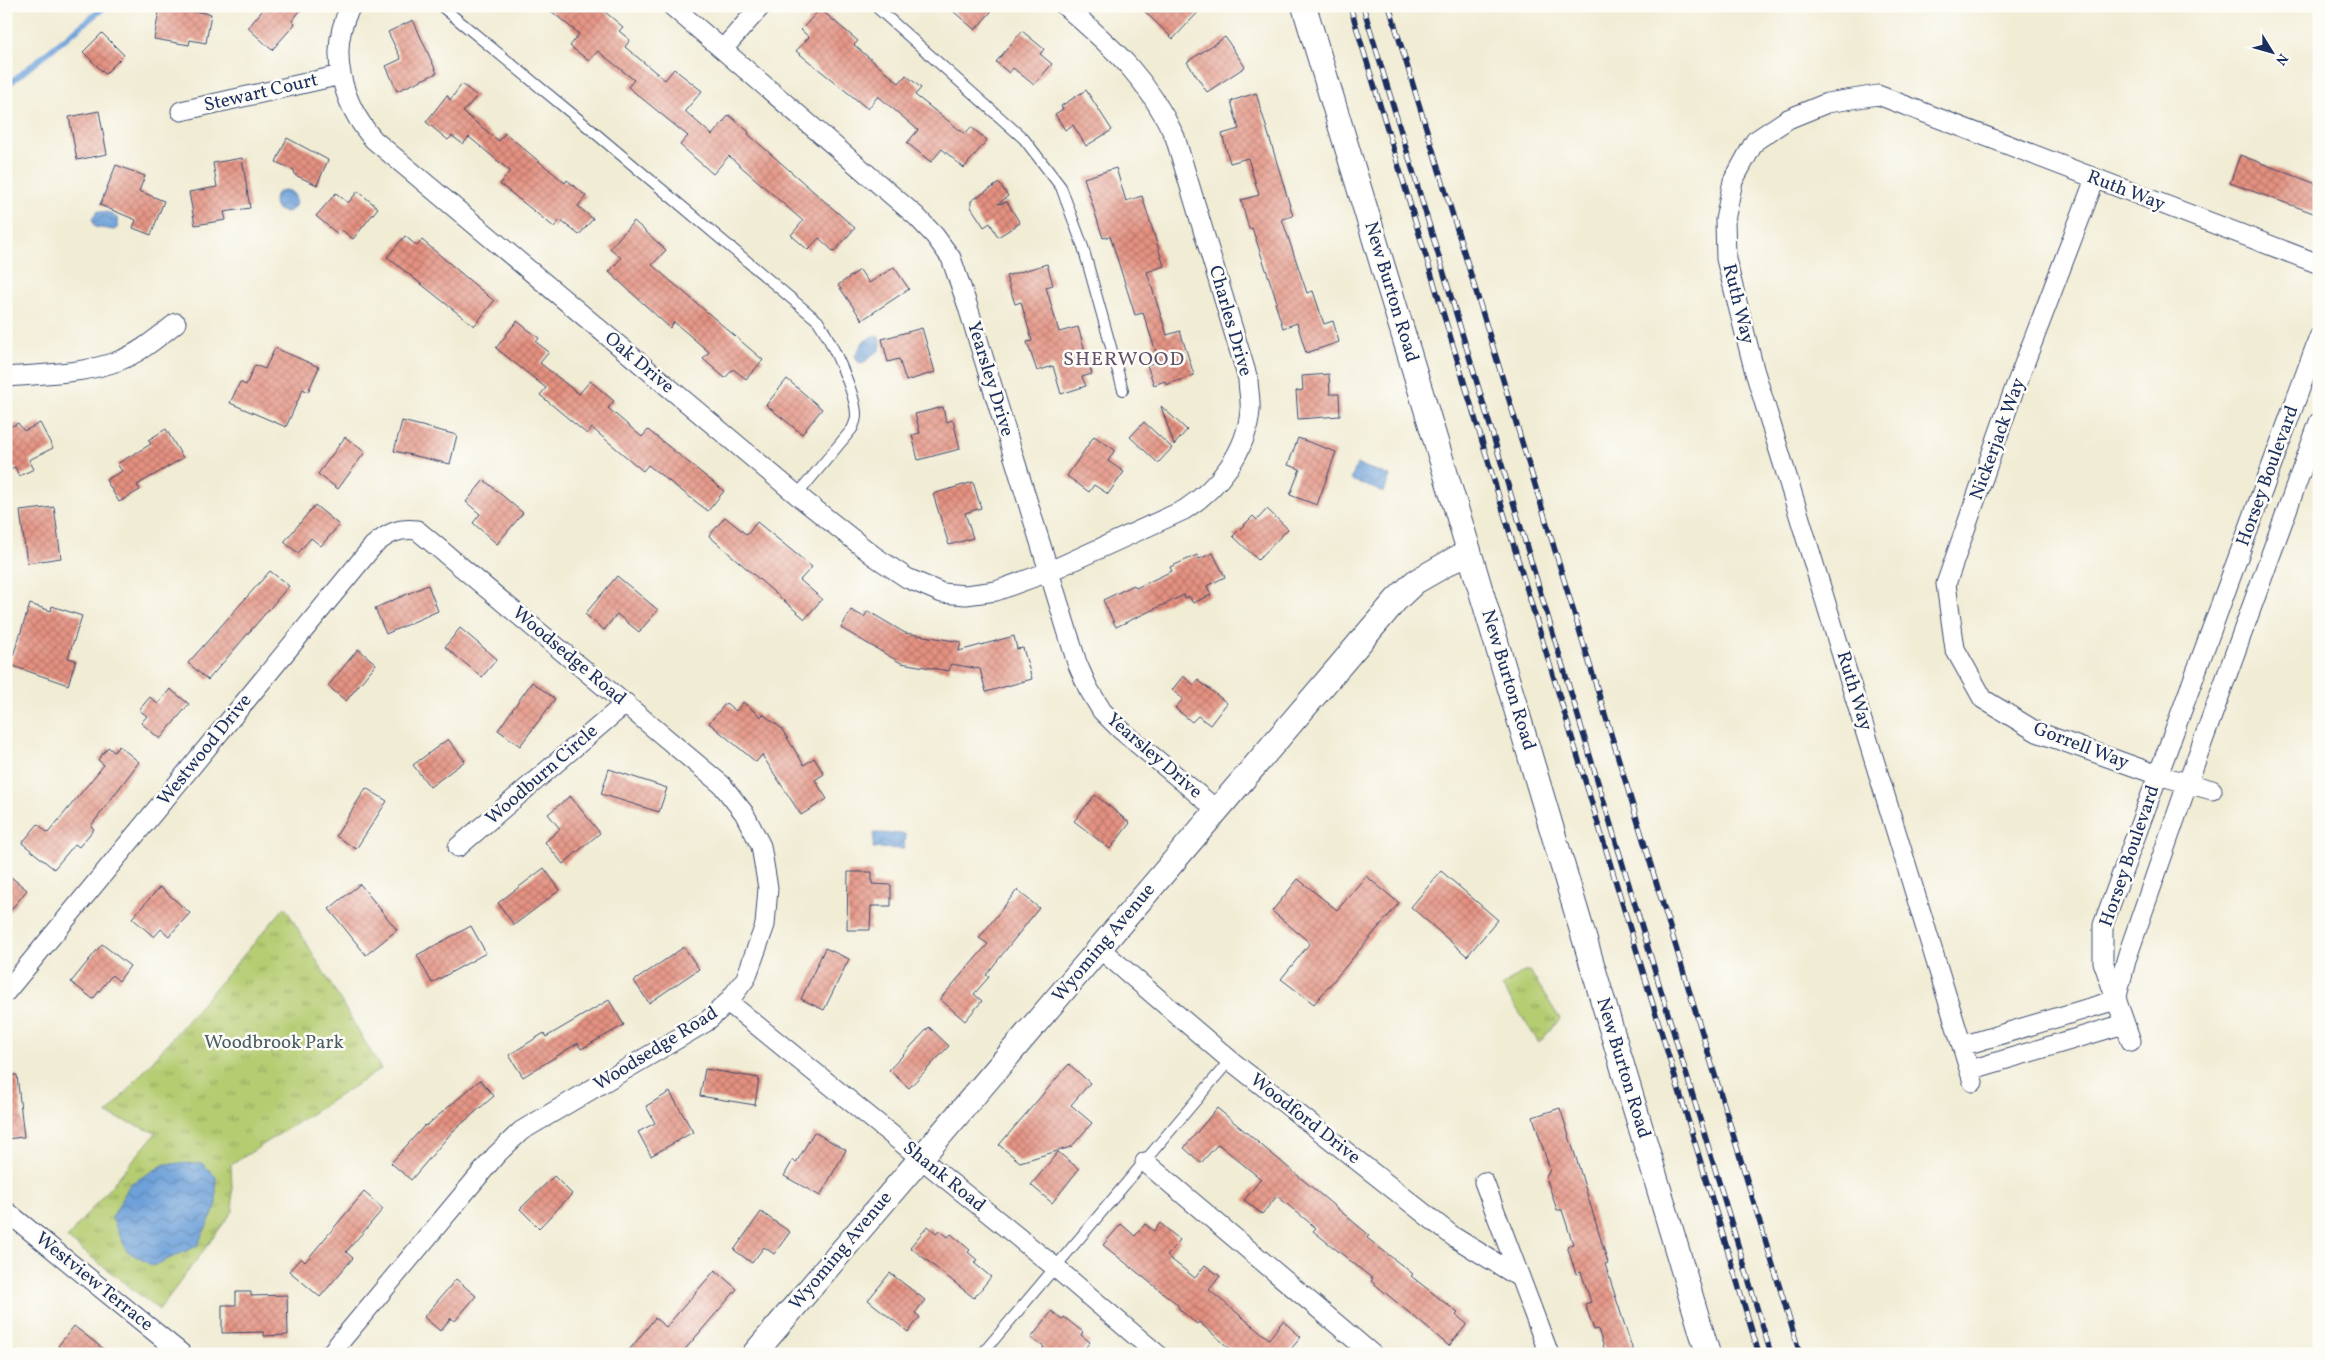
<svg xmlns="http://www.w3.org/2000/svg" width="2325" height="1360" font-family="Vollkorn,serif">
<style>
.grass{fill:url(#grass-tufts);stroke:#687e68}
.water{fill:url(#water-waves);stroke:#44689c}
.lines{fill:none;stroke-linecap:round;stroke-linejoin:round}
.stream{stroke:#6ea1d9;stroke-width:6}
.building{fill:url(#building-cross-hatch)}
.service-casing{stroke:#3b4b70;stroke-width:12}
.minor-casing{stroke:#3b4b70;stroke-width:21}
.tertiary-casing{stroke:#3b4b70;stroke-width:26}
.service{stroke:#fff;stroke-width:10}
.minor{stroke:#fff;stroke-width:19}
.tertiary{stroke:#fff;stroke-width:24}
.rail-casing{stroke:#1b2f5e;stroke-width:5.5}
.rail{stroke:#fdfcf7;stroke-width:4;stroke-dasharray:11;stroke-linecap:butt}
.labels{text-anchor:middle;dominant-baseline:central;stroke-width:5;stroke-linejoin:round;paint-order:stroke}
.street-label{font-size:19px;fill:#1b2f5e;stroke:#fdfcf7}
.park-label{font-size:19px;fill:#495e64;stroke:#fdfcf7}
.neighbourhood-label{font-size:20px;letter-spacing:1px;fill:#62516a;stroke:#fdfcf7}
</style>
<defs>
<pattern id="grass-tufts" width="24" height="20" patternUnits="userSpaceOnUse" patternTransform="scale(1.25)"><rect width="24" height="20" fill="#b5cc71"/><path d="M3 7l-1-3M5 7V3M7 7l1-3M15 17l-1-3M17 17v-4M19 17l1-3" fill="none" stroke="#92a660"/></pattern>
<pattern id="water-waves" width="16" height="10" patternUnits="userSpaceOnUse" patternTransform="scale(1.25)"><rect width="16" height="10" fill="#6ea1d9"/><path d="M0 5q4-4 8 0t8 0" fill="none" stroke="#5a84b3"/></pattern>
<pattern id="building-cross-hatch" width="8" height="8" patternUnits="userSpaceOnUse" patternTransform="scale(1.25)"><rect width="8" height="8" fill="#e59180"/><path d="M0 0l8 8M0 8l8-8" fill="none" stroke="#b9776c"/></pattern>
</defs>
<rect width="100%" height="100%" fill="#fdfcf7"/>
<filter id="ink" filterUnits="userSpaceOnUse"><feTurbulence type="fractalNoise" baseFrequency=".02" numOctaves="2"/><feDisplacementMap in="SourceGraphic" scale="10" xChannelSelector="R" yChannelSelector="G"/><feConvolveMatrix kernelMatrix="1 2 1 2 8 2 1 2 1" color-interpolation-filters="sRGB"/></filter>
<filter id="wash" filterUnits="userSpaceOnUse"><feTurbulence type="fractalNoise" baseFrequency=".0096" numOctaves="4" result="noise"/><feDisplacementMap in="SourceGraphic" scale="20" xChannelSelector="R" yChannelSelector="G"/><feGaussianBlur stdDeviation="1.12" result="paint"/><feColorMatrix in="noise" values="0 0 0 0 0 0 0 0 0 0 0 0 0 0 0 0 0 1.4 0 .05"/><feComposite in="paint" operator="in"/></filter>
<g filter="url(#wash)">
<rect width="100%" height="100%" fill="#f1ecd4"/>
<!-- grass -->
<path class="grass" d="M285,907L381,1069L231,1165L233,1211L159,1310L67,1238L156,1133L107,1114Z
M1524,971H1530L1560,1019L1539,1043L1502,986Z"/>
<!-- water -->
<path class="water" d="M274 201a11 11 0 1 1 22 0a11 11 0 1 1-22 0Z
M98,211L110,213L118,219V227L114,230L95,227L92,219Z
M873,336H878L881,343L880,350L872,355L864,363L858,362L855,356L863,342Z
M1357,464L1390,476L1384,492L1351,480Z
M874,833L905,834L904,849L873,848Z
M202,1163L216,1177V1207L197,1246L153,1266L127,1251L112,1218L130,1184L165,1164Z"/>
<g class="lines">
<!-- stream -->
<path class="stream" d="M6,86L106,6"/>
</g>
<g id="blocks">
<!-- building -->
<path class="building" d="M160,6L211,14L206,43L190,40L189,45L154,39Z
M266,6H304L292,21L295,24L272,50L248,28Z
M545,6H598L623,27L619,31L630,40L625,47L665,80L674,69L702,91L685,111L712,135L729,115L749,132L748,134L855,228L834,252L819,238L808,250L791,235L803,221L729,156L713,174L680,145L688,136L628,87L634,80L598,51L589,61L570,46L579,34Z
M947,6H996L975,30Z
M1139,6H1204L1173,39Z
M820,9L858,41L854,45L899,83L906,75L921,88L915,95L965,134L971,127L987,140L964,168L942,149L931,162L907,143L918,130L878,96L868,109L796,51L809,37L801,30Z
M413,20L437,73L397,91L386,66L401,59L388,32Z
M1022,31L1044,49L1040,54L1052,64L1034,85L1013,68L1009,73L996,62Z
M102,33L124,55L105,74L83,52Z
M1225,37L1245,67L1207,92L1187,62Z
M462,84L477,96L463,112L499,141L505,133L565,183L567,180L586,196L578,206L593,219L579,235L560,220L554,227L500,184L510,171L469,137L463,144L452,136L448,140L426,122L447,95L450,100Z
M1086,90L1112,130L1086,146L1073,125L1065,130L1055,114L1063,109L1061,106Z
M1256,93L1293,216L1282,219L1307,293L1313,291L1324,324L1333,321L1339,342L1306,353L1297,323L1283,328L1275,303L1277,302L1252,228L1249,229L1241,200L1259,195L1248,158L1230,163L1222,134L1239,129L1231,101Z
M99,111L107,154L77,160L69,117Z
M287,138L328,160L317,185L295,175L294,170L276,162Z
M2240,155L2319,185V215L2230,183Z
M242,158L250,208L224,212L226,220L195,225L189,192L217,187L213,163Z
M116,165L145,176L139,191L164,201L151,235L133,228L136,220L100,205Z
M1116,168L1126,201L1142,196L1164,266L1147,272L1167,335L1180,331L1194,375L1166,385L1165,381L1154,385L1147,365L1159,361L1143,313L1135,315L1110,236L1103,238L1084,178Z
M999,183L1008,196L998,204L1007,202L1020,223L998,237L990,223L984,227L971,207V201Z
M358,191L378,208L353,239L342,230L339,235L316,216L336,193L348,203Z
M634,221L666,250L652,265L763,360L746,379L733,369L725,378L703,359L709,352L674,322L670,328L609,272L621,258L610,248Z
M405,236L417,246L422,240L494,301L474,326L387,257Z
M1047,264L1053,285L1046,287L1059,332L1078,327L1092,374L1082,377L1086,386L1061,394L1053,366L1037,371L1027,342L1032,341L1021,302L1015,304L1006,276Z
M894,267L909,289L862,320L838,285L860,270L869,283Z
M517,321L539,338L536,342L549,352L540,363L579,394L590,381L614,401L608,408L642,437L648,430L724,491L708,511L648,465L643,471L592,428L587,434L540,395L546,388L496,348Z
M922,328L935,372L906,381L899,359L888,362L882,339Z
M275,348L319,367L308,392L303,389L286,427L230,403L240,382L246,385L255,365L265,369Z
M1329,374L1330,394H1339L1340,416L1298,419L1296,391L1303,390L1302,376Z
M787,379L822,409L802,434L766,405Z
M1161,406L1187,430L1174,445Z
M943,407L946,422L953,420L960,449L918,460L912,435L920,433L915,414Z
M402,421L457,435L450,464L394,451Z
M1144,422L1172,448L1158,463L1130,437Z
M18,423L24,431L40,423L53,448L29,460L34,469L19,476L15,467L6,471V429Z
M166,429L183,458L137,485L140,490L119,502L106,480L122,471L117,464L151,444L148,440Z
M1094,436L1115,450L1108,461L1124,472L1108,494L1094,485L1089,492L1067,476Z
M345,437L365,452L338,489L318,474Z
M1298,438L1336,452L1317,505L1290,495L1300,469L1288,465Z
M484,480L523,513L497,544L473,523L480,514L466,502Z
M973,482L981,508L965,513L973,538L949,545L933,494Z
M315,505L339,525L321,546L311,538L298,553L284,542Z
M54,507L61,558L27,563L20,511Z
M1267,509L1288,529L1258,560L1233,536L1253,516L1257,520Z
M725,517L747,535L757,522L812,567L800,580L822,599L805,619L709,536Z
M1213,553L1225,577L1207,586L1211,595L1193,603L1189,596L1185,598L1184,595L1116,627L1103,600L1134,585L1136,588L1172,571L1170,567L1197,555L1199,559Z
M270,571L289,586L208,680L188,663Z
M617,576L658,610L639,632L617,614L604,630L585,614Z
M428,585L438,611L386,634L375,608Z
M30,604L51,611L52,606L82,616L68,658L76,660L68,685L10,665Z
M851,610L864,617L868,611L905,633L961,642L959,651L1014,636L1017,649L1023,648L1032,679L986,692L980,669L951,664L949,671L901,663L841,628Z
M460,628L497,659L482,677L445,647Z
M358,649L376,664L346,701L328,686Z
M1183,676L1194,685L1198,680L1227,703L1210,725L1198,716L1192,722L1175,708L1183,699L1172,690Z
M532,682L555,699L520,746L498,730Z
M170,689L189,704L160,739L141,723L147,716L139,710L150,697L158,704Z
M743,702L761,717L763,714L781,728L804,765L814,758L824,774L815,780L827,799L801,815L762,755L756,762L709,723L726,703L736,711Z
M448,739L465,761L430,787L413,765Z
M119,746L139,762L91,826L94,829L79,847L75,844L54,869L22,843L38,824L48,833L104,765L98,760L108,747L114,752Z
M609,769L667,788L659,812L601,794Z
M366,788L387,801L356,849L336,836Z
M1095,795L1130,823L1110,849L1074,821Z
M570,796L600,833L563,864L545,842L560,829L548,814Z
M544,868L560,890L514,925L498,903Z
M1441,871L1498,920L1467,956L1411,907Z
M848,872H872V884L891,885V906H871L870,930H847Z
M6,873L27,890L6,916Z
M1366,876L1399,903L1314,1004L1281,979L1310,943L1272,911L1298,879L1337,910Z
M360,884L397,930L366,955L329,909Z
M160,887L190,913L169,936L161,929L154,937L132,918Z
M1017,890L1039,908L986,975L989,977L974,994L982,1001L965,1021L940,999L988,944L979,938Z
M471,926L486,953L432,983L417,955Z
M102,944L130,966L119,981L112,975L93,999L71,982Z
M684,947L699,969L649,1003L634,981Z
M825,948L849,959L824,1010L801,999Z
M609,1000L624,1025L581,1049L578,1043L523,1077L509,1055L544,1033L546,1037Z
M929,1027L949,1046L909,1088L889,1070Z
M1069,1064L1090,1083L1071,1105L1092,1123L1071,1147L1020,1162L999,1145Z
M705,1069L759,1078L755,1105L700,1096Z
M17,1075L24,1137L6,1139V1076Z
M480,1080L494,1096L452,1132L411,1180L391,1163L425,1125L426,1126Z
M670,1092L693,1132L651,1156L638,1132L655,1123L646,1106Z
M1217,1108L1369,1235L1367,1238L1413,1274L1411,1276L1458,1313L1456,1315L1467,1324L1449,1346L1371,1281L1373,1279L1313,1231L1316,1228L1277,1196L1262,1214L1244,1200L1261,1179L1218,1144L1201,1163L1184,1148Z
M1560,1108L1578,1164L1608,1263L1605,1264L1634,1354H1606L1598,1329L1594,1330L1585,1304L1591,1302L1581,1272L1576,1274L1567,1246L1573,1244L1562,1210H1557L1546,1177L1550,1170L1533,1117Z
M814,1132L846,1150L820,1196L784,1176L793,1160L796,1163Z
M1058,1152L1079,1169L1052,1203L1031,1185Z
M554,1176L572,1194L539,1228L520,1209Z
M364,1192L383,1209L346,1252L353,1258L320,1297L289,1271L301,1258L305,1262Z
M761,1212L790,1232L774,1254L764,1247L752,1263L734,1250Z
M1160,1223L1180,1240L1167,1256L1195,1278L1205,1265L1220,1276L1209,1290L1269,1339L1283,1321L1301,1337L1287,1354H1236L1199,1322L1197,1324L1180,1310L1177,1304L1103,1245L1121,1224L1135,1236L1145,1224L1154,1231Z
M928,1226L936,1233L939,1230L948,1237L951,1234L970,1250L968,1252L977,1260L974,1263L991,1277L974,1298L910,1247Z
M715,1270L737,1289L681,1354H626L655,1318L666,1327Z
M890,1273L925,1300L915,1313L920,1317L908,1332L868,1300Z
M456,1279L476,1296L455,1321L451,1318L440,1331L424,1317Z
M236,1292H251V1296L287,1295L288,1335L264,1336V1332L222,1333V1305H236Z
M1052,1311L1062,1320L1064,1317L1083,1332L1081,1335L1090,1342L1080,1354H1039L1044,1347L1031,1338Z
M74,1326L110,1354H69L58,1346Z"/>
</g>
</g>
<g filter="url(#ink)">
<use href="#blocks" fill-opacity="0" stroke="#3b4b70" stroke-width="1"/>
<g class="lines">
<defs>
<path id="service" d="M441,6L576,117L818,321C830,339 856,393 856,415C856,420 854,425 852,429L797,495
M875,6L1024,139L1061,187L1083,247L1123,390
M982,1354L1230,1060"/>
<path id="minor" d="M351,6C326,51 343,105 374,140L797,495L874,556L907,578L942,593L966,595L996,591L1048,572L1184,510C1218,488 1247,452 1250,410C1251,400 1248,389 1248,379L1175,137C1146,76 1115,50 1065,6
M672,6L916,216L935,236L951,258L967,304L1077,663L1088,688L1102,711L1121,730L1217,810
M723,49L761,6
M181,111L341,75
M2095,179L2010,401L1946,584L1955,649L1983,699L2037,732L2158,775L2212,790
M6,377C43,374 83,374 118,361C140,353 158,337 176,323
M458,847L626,703
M1099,948L1230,1060L1454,1237L1519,1277
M6,992L373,546C388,533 398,528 417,530L722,785L744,813L761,846L768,888L765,925L746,978L728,1002L706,1022L521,1131L496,1155L330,1354
M2116,1000L2127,957L2188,782L2319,422
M728,1002L1056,1268L1157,1354
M2131,1041L2103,962V925L2319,337
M1962,1046L2116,1000
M1970,1070L2124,1024
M1973,1082L1754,369L1726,259L1725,220L1733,181L1755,141L1788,119L1827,103L1878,95L2319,264
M1145,1162L1372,1354
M1484,1182L1549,1354
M6,1211L182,1354"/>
<path id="tertiary" d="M1304,6L1469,551L1708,1354
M754,1354L1396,600L1415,582L1469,551"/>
</defs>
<!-- service casing -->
<use href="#service" class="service-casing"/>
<!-- minor casing -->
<use href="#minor" class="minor-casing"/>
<!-- tertiary casing -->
<use href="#tertiary" class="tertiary-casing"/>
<!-- service -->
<use href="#service" class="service"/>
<!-- minor -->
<use href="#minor" class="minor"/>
<!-- tertiary -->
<use href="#tertiary" class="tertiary"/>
<defs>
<path id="rail" d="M1350,6L1759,1354
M1363,6L1771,1354
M1389,6L1800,1354"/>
</defs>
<!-- rail casing -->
<use href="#rail" class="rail-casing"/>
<!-- rail -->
<use href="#rail" class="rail"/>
</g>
</g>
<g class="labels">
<!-- street labels -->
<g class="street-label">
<text transform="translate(261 93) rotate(-13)">Stewart Court</text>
<text transform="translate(2126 191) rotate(21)">Ruth Way</text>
<text transform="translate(1391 292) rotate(73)">New Burton Road</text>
<text transform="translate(1738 304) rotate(76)">Ruth Way</text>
<text transform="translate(1230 321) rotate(74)">Charles Drive</text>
<text transform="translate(639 363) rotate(40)">Oak Drive</text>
<text transform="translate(990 379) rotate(73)">Yearsley Drive</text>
<text transform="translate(1998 439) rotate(-70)">Nickerjack Way</text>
<text transform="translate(2268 476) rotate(-70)">Horsey Boulevard</text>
<text transform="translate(569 656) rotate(40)">Woodsedge Road</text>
<text transform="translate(1508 680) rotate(73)">New Burton Road</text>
<text transform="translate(1854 691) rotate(73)">Ruth Way</text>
<text transform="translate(2081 746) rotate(21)">Gorrell Way</text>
<text transform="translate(205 750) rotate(-51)">Westwood Drive</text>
<text transform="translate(1154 756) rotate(41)">Yearsley Drive</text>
<text transform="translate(542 775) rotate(-41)">Woodburn Circle</text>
<text transform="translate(2130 856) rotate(-71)">Horsey Boulevard</text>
<text transform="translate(1104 943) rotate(-50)">Wyoming Avenue</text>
<text transform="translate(656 1049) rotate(-32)">Woodsedge Road</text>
<text transform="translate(1623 1068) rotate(73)">New Burton Road</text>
<text transform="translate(1305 1119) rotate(38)">Woodford Drive</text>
<text transform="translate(944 1177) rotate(39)">Shank Road</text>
<text transform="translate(841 1251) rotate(-50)">Wyoming Avenue</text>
<text transform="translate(94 1282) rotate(39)">Westview Terrace</text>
</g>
<!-- park labels -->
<g class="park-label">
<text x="274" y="1043">Woodbrook Park</text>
</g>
<!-- neighbourhood labels -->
<g class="neighbourhood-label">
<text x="1124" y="360">SHERWOOD</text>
</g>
</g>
<!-- margin -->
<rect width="2325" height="1360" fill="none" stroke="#fdfcf7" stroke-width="25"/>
<!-- north arrow -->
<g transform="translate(2272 52) rotate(127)" stroke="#fdfcf7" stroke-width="4" paint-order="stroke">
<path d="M0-4L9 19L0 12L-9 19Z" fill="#1b2f5e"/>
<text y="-8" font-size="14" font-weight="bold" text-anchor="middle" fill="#1b2f5e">N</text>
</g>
</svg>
